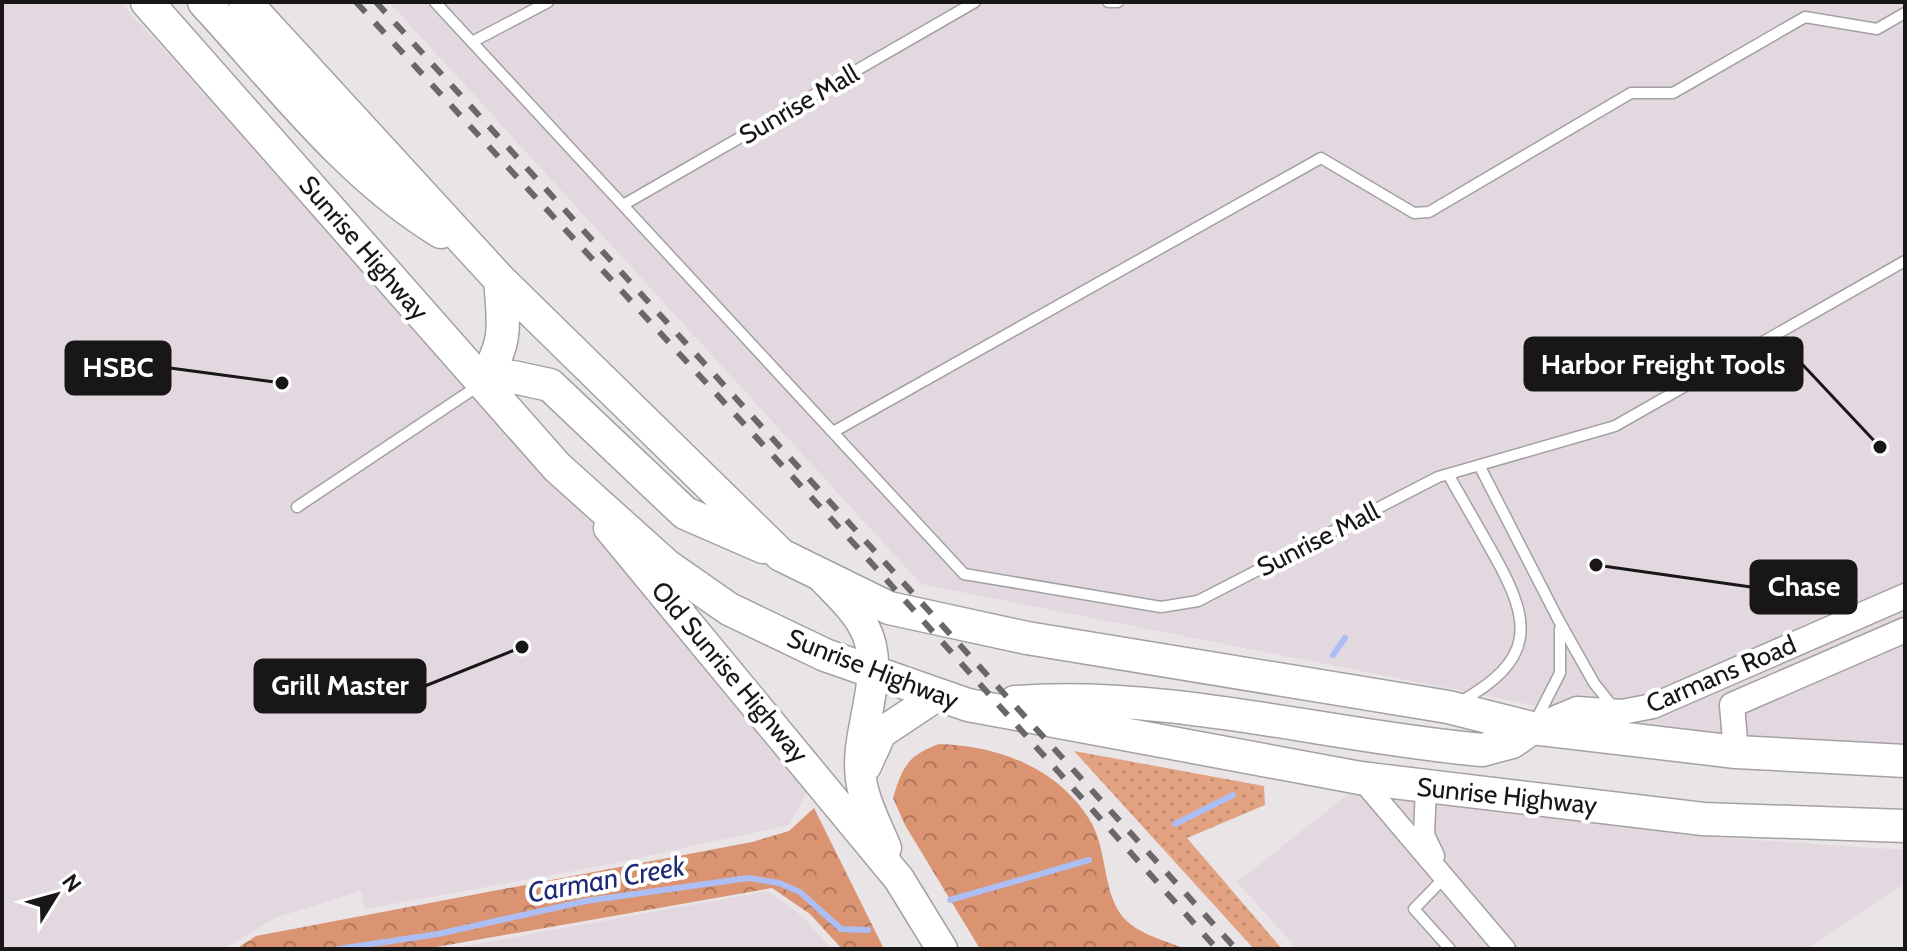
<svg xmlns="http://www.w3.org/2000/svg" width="1907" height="951" font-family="Cabin,sans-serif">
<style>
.built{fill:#e3d8df}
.grass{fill:url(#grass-dots)}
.forest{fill:url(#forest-crowns)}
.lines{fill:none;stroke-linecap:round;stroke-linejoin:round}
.stream{stroke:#acbef4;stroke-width:6}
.service-casing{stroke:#a4a1a3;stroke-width:13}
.minor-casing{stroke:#a4a1a3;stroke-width:23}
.tertiary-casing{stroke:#a4a1a3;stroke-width:27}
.primary-casing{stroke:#a4a1a3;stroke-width:33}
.trunk-casing{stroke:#a4a1a3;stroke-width:35}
.service{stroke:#fff;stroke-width:10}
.minor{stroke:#fff;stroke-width:20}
.tertiary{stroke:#fff;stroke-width:24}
.primary{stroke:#fff;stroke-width:30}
.trunk{stroke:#fff;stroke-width:32}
.rail{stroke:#6a6768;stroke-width:6;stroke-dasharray:14 14;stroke-linecap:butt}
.labels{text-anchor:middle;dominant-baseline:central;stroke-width:8;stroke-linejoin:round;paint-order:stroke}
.street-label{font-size:26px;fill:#181617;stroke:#fff}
.water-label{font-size:28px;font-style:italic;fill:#1f2b76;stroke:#fff}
.leader{fill:none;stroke:#181617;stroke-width:3}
.callout-dot{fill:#181617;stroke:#fff;stroke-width:3}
.callout{fill:#181617;stroke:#181617;stroke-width:3}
.callout-label{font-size:28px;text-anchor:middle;font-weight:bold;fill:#fff}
</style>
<defs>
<pattern id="grass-dots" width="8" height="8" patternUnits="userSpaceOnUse" patternTransform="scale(2)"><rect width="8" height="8" fill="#e3a282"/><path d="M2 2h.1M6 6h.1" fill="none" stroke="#c28b70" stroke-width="1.8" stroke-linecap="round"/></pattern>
<pattern id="forest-crowns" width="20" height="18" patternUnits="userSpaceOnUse" patternTransform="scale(2)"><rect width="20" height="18" fill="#db9472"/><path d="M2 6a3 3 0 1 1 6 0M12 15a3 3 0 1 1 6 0" fill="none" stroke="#b1785d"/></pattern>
</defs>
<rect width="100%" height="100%" fill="#e9e5e7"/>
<!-- built -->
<path class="built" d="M2,2H120L821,767L789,825L596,867L365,909L361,891L275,918L224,949H2Z
M389,2H1905V754L1724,743L921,584Z
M1355,789L1710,837L1905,850V883L1807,949H1297L1237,882Z
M768,891L802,916L832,949H448Z"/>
<!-- grass -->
<path class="grass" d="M1074,751L1264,786L1265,805L1187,838L1282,949H1254Z"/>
<!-- forest -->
<path class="forest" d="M939,744C999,746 1059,768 1091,822C1106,848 1103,884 1118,910C1131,933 1164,940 1186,949H980L905,825L893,798C903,766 907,756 939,744Z
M814,808L884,949H842L810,914L772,888L425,949H236L256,936L752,842L789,831Z"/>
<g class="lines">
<!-- stream -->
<path class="stream" d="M1333,655L1345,638
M1175,824L1233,795
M950,900L1089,860
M338,949L438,934L586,901L748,878L779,883L800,892L841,929L868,930"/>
<defs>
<path id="service" d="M435,2L964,574L1161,607L1198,601L1438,477L1615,426L1905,261
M1108,2H1118
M472,42L548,2
M623,205L975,2
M833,432L1321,158L1414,213L1429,212L1631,93H1673L1805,17L1877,29L1905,13
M1479,465L1558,619L1594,683L1613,707
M1448,474C1463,501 1479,528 1494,555C1533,624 1535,660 1460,702
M297,507L478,386
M1535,722L1560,673V629
M1444,878L1414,909L1450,949"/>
<path id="minor" d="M1360,778L1505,949
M1426,788L1424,835L1434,856"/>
<path id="tertiary" d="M1532,728L1577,709L1622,712L1653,706L1905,596
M1736,752L1732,705L1905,630"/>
<path id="primary" d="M609,528L899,879L942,949
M821,576C836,592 854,608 864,627C889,673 854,729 861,779C864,802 877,826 886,848
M866,766L881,733L935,697"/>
<path id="trunk" d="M147,2L557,467L666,565L729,609L825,655L968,705L1360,778L1703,819L1905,826
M204,2C278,82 347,175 441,232
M245,2L500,280L781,555L889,608L1027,638L1448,707L1532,728L1736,752L1905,761
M482,383L513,377L550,385L685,513L763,547
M482,383C508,342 504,327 500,280
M1015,702C1173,691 1326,736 1482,750L1512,742L1532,728"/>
</defs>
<!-- service casing -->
<use href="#service" class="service-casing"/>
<!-- minor casing -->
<use href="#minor" class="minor-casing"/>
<!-- tertiary casing -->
<use href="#tertiary" class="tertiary-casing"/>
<!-- primary casing -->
<use href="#primary" class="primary-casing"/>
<!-- trunk casing -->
<use href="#trunk" class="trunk-casing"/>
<!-- service -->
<use href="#service" class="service"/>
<!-- minor -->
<use href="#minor" class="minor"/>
<!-- tertiary -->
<use href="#tertiary" class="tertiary"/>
<!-- primary -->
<use href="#primary" class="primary"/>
<!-- trunk -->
<use href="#trunk" class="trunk"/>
<!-- rail -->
<path class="rail" d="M356,2L858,548L1217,949
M376,2L1236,949"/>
</g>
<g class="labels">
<!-- street labels -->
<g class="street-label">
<text transform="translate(799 104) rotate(-30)">Sunrise Mall</text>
<text transform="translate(364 248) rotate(49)">Sunrise Highway</text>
<text transform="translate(1318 539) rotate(-27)">Sunrise Mall</text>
<text transform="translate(873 669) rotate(21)">Sunrise Highway</text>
<text transform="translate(730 672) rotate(50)">Old Sunrise Highway</text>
<text transform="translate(1721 674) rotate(-23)">Carmans Road</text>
<text transform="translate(1507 796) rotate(6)">Sunrise Highway</text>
</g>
<!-- water labels -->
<g class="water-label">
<text transform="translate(606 879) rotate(-10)">Carman Creek</text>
</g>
</g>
<!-- callouts -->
<path class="leader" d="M1880 447L1802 364M282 383L170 368M1596 565L1751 587M522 647L425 686"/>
<g class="callout-dot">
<circle cx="1880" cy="447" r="8"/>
<circle cx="282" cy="383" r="8"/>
<circle cx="1596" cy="565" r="8"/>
<circle cx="522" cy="647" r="8"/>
</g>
<g class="callout">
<rect x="1525" y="338" width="277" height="52" rx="8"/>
<rect x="66" y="342" width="104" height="52" rx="8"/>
<rect x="1751" y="561" width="105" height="52" rx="8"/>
<rect x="255" y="660" width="170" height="52" rx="8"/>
</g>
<g class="callout-label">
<text x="1663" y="374">Harbor Freight Tools</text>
<text x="118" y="377">HSBC</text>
<text x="1804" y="596">Chase</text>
<text x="340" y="695">Grill Master</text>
</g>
<!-- border -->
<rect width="1907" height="951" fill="none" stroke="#181617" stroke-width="8"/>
<!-- north arrow -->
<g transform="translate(56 895) rotate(53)" stroke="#ffffff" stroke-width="6" paint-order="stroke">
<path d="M0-6L14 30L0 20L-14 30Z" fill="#181617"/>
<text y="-12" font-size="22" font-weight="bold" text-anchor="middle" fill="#181617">N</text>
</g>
</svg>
